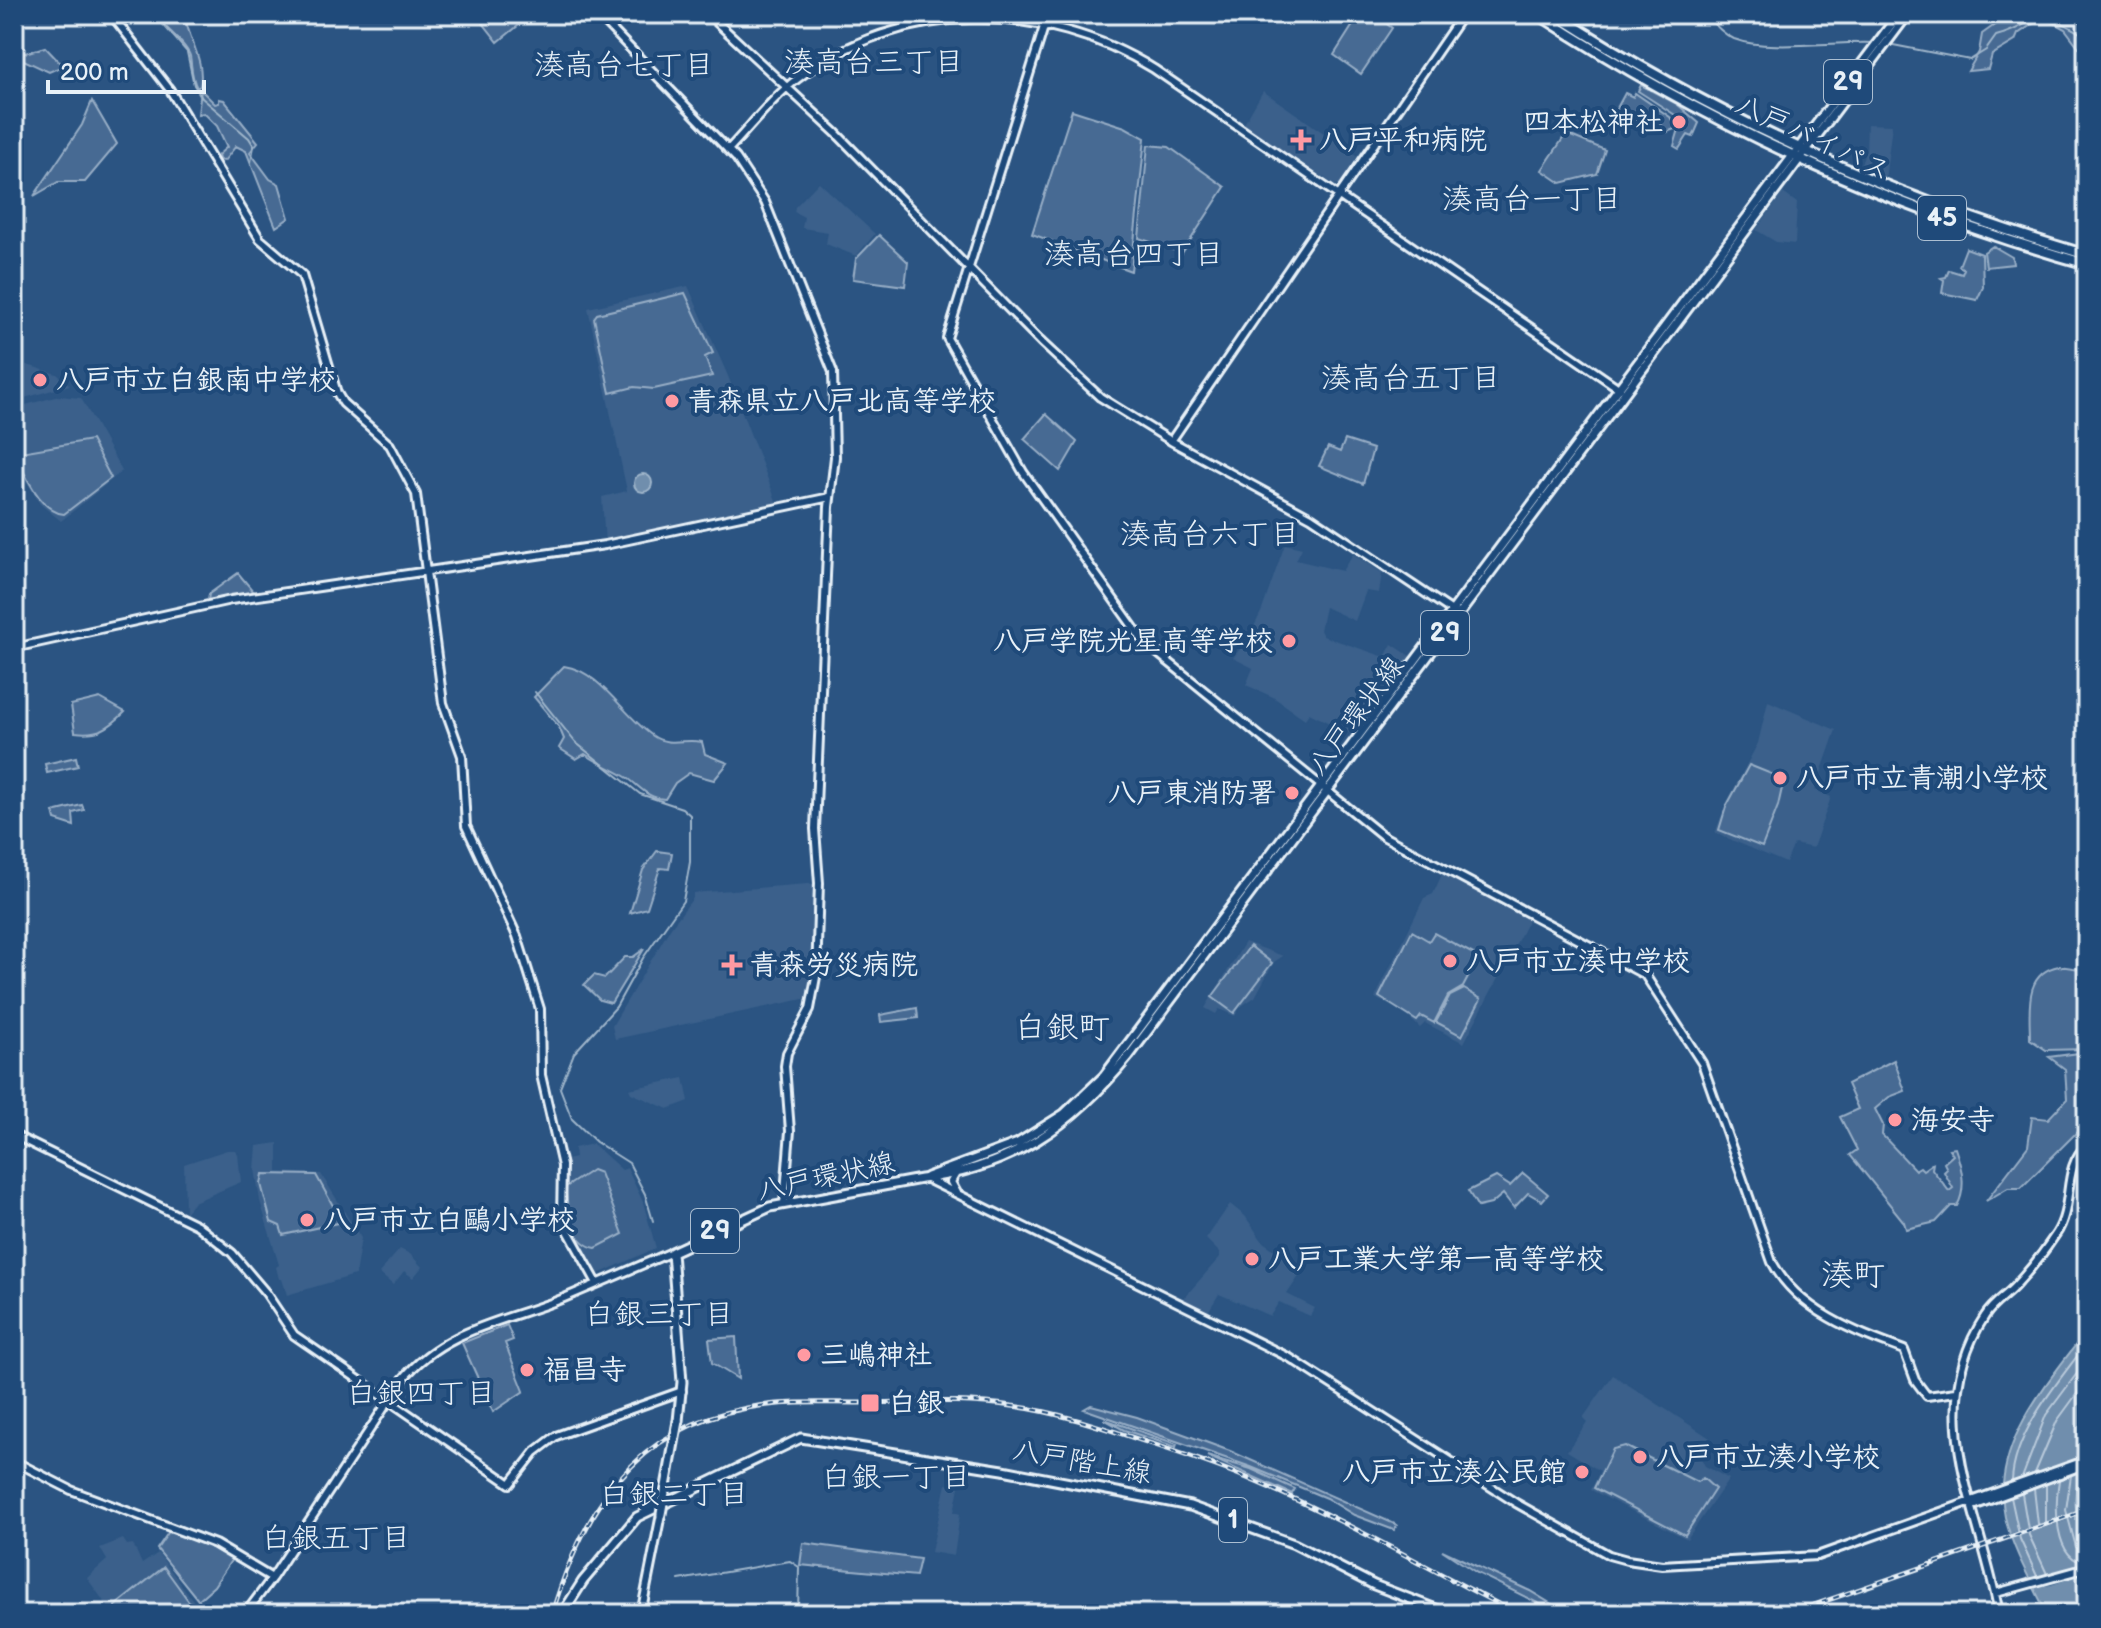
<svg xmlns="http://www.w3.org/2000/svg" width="2101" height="1628" font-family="'Balsamiq Sans','Klee One',sans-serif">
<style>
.built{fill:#3a608b}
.green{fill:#476b93;stroke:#98aec6;stroke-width:2}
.water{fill:#708ead;stroke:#a0b6cb;stroke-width:2}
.pier{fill:#2b5482}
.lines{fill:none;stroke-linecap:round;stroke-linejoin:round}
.shore{stroke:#b8c9da;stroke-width:2}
.stream{stroke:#a0b6cb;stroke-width:2}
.tertiary-casing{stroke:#e8f1f8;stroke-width:12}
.primary-casing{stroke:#e8f1f8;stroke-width:13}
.trunk-casing{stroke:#e8f1f8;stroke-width:14}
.tertiary{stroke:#1f4a7a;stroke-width:6}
.primary{stroke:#1f4a7a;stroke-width:7}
.trunk{stroke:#1f4a7a;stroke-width:8}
.rail-casing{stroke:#e8f1f8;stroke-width:5}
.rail{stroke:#1f4a7a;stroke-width:2;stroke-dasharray:6;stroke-linecap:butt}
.primary-bridge-casing{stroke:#e8f1f8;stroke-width:13;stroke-linecap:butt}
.primary-bridge{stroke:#1f4a7a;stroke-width:7}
.poi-dot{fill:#ff9aa2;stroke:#1f4a7a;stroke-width:3}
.labels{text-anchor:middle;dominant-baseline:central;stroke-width:8;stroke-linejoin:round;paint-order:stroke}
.shield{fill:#1f4a7a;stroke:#acbfd2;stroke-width:2}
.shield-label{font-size:26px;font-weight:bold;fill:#e8f1f8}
.poi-label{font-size:28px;font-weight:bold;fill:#e8f1f8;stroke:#1f4a7a;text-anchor:start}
.street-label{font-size:28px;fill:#e8f1f8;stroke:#1f4a7a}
.neighbourhood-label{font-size:30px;fill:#e8f1f8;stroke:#1f4a7a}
.quarter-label{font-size:32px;fill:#e8f1f8;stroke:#1f4a7a}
</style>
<rect width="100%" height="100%" fill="#2b5482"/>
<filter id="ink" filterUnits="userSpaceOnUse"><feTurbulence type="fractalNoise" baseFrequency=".0125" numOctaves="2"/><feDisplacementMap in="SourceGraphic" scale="16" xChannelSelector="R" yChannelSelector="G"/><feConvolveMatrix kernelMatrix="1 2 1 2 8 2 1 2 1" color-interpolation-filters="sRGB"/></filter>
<g filter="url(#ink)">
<!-- built -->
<path class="built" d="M1263,91L1357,156L1340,185H1335L1244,124Z
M1867,124L1892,125L1885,181L1859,169L1866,150Z
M819,182L875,234L856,256L826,244L828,232L802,228L804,217L794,212L795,207Z
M1783,193L1797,203L1795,244L1776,242L1756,230Z
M688,286L728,376L777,503L636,534L637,538L605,545L602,497L627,491L588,308Z
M14,361L57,374L70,385L14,401Z
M59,396L81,398L122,471L61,521L40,504L14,460V408Z
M1285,544L1302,548L1296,560L1342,571L1353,554L1382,573L1379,593L1366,591L1355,621L1325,607L1320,630L1323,636L1385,657L1392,644L1416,660L1358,737L1309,713L1305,719L1273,697L1246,685L1253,668L1233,658L1249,637L1262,610Z
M1768,701L1836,730L1815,790L1831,797L1813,848L1794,844L1786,863L1715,833L1726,804L1758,743Z
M1444,870L1531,915L1464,1043L1425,1023L1420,1028L1402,1011L1375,998L1424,898L1433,894Z
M819,883L813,997L615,1039L612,1026L671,927L693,898V893Z
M1245,942L1283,956L1274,962L1255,997L1240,1007L1235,1016L1219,1009L1216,1014L1205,1008Z
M684,1078L689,1101L668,1109L631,1093L629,1089Z
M278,1143V1172L321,1174L361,1238L355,1275L287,1295L282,1279H279L276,1267L279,1265L260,1201L255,1169L257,1146Z
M593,1144L622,1170L627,1168L643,1202L656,1248L596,1275L564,1220L562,1161L575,1158L574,1148Z
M227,1150H235L238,1154L241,1182L194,1202L185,1213L184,1164Z
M2087,1150V1220L2084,1223L2075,1215L2067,1220L2076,1163Z
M1230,1204L1245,1216L1263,1242L1303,1270L1287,1294L1315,1308L1310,1316L1279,1302L1270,1316L1219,1294L1208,1312L1183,1299L1220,1257V1253L1206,1239Z
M400,1249L410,1254L422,1267L413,1278L404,1271L393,1285L379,1273Z
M1613,1375L1710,1438L1701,1458L1705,1466L1729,1479L1687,1539L1591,1490L1600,1471L1567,1451L1587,1422L1583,1418Z
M946,1484L959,1487L954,1512L960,1514L954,1556L931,1552Z
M123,1539L127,1545L133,1544L142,1564L158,1553L203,1614H113L87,1578L107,1560L100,1548Z"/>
<!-- green -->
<path class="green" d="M150,14H184C189,40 205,60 200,86L197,88C191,77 192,67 190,56C187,45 159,20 150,14Z
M476,14H519L524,21L498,42Z
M1360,14H1374L1392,28L1361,74L1334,55Z
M2010,14H2072L2087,29V58L2065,29L2043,17L2018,34L2015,41L1992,55L1988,69L1968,71L1979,52L1982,34Z
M45,47L63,66L49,72L15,56Z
M1641,85L1677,104L1699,123L1693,137L1688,135L1679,149L1674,146L1679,129L1686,130L1689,124L1638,91Z
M201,90L215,104L219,103V99L224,100L258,142L250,152L270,179L279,184L289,218L276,227L246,151L236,146L224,161L219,160L218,155L227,147L217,126L204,113L198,114Z
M1625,93L1633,97L1635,93L1670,117L1677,128L1667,132L1651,113L1645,123L1624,117L1620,127L1609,123Z
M92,101L117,144L85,182H58L34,196L82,125Z
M1072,110L1125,127L1145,138L1131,271L1032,234Z
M1566,134L1605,150L1597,174L1561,183L1542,170Z
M1148,145L1169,147L1225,187L1182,253L1139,238Z
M879,235L908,262L905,286L853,279L856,259Z
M1993,246L2012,257L2013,264L1986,267L1984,252Z
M1966,248L1982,254L1983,287L1977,300L1942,293L1944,280L1941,278L1946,277L1949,270L1962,274L1964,269L1959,266Z
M685,293L713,353L705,357L712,376L654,389L634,387L610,393L594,318L597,314Z
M1046,414L1077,442L1060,471L1024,439Z
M91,440L111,478L64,514C42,513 23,472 15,453Z
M1345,440L1373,449L1363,484L1319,466L1328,447L1340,452Z
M238,573L254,592L208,600L209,594Z
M564,666C601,671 623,716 653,736C669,747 685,738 702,742L705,754L728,763L714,780L689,773L675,783L665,799C646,798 640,786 626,777C613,769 598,763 585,754L576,759L559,748L564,739L559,727L534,697Z
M100,698L125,712C108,729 98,735 75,732L71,705Z
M76,757L78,766L47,773L45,764Z
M1749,765L1784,779L1778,806L1762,847L1719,830L1726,807Z
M82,805L84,810L73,813L74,826L55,820L53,812Z
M657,851L672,853L669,869L660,868L647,908L630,913L643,870Z
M1412,931L1429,941L1434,933L1479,957L1463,987L1448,996L1434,1023L1421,1016L1417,1021L1379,997Z
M1250,946L1272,963L1234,1013L1212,997Z
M644,949L611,1003L600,1000L584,985L594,975L605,978L625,957H633Z
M2059,966L2087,970V1049L2046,1050L2030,1039C2030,1010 2023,973 2059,966Z
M1464,989L1481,999L1462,1036L1436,1022L1450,996Z
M917,1008L918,1018L881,1022L880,1015Z
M2087,1052V1128H2081L2021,1188H2008L1986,1201L2028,1146L2032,1117L2048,1119L2067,1099L2065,1069L2049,1057Z
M1894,1060L1905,1091L1889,1097L1875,1109L1883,1125L1882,1135L1915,1170L1920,1167L1923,1170L1933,1163L1932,1169L1949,1191L1953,1188L1944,1172L1947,1169L1944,1163L1953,1155L1949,1149L1955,1148C1962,1168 1967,1188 1957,1206H1951L1936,1222L1906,1229L1904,1222L1850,1155L1857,1150L1840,1117L1858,1109L1847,1084Z
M592,1170L600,1173L623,1234L596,1248C572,1244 568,1213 566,1193V1187Z
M1523,1173L1548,1194L1542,1201L1528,1193L1514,1208L1503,1194L1491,1204L1478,1207L1468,1191L1496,1177L1510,1186Z
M263,1174L316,1175L342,1222L283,1235L280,1226L271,1222L261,1184Z
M14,1179L25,1182L14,1230Z
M507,1325L513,1340L505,1343L524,1391L493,1412L462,1343Z
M736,1337L738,1379L712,1363L709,1339Z
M1091,1405L1137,1417L1230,1451L1397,1525L1394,1530L1354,1515L1326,1498L1251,1467L1084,1409Z
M1104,1419L1177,1444L1176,1447L1124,1430Z
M1625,1446L1697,1482L1703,1478L1715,1489L1685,1535L1594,1488L1613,1449Z
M1207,1456L1251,1469L1295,1489L1292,1494Z
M170,1530L214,1547L232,1559L214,1586L198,1600L157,1549Z
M803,1543L920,1559L916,1576L800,1565Z
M1442,1550L1530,1591L1568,1614H1560L1477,1573Z
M164,1567L198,1614H117L115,1606Z"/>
<!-- water -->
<path class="water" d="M634 483a9 9 0 1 1 18 0a9 9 0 1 1-18 0Z
M2087,1330V1464C2064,1497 2081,1522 2087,1556C2090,1574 2087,1595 2087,1614H2047C2032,1583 2013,1551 2005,1517C1990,1445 2048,1383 2087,1330Z"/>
<!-- pier -->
<path class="pier" d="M2087,1454V1470L1999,1500L2000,1486Z
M2078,1511L2079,1516L2008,1540L2006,1535Z
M2087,1563V1573L2051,1585L2030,1588L2025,1579Z"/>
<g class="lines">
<!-- shore -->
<path class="shore" d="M2035,1473L2057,1421L2087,1380
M2071,1475L2066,1510L2076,1547L2087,1553
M2022,1478L2046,1415L2087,1360
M2059,1480C2055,1504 2053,1561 2087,1563
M2012,1481C2014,1432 2059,1381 2087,1343
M2034,1489L2038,1524L2043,1526L2046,1522V1484
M2022,1494L2029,1535L2047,1574
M2011,1497L2020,1539L2037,1576"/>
<!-- stream -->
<path class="stream" d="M147,14L161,22L187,52L194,85L202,98L249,138L254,146L251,162
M1706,14C1714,23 1722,34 1734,39C1768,52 1835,41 1874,43
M1888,44L1970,60L1986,50L1996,36C2045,24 2024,0 2080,33L2087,51
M535,692L575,742L640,794L682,808L690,815V862L683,901L643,958L616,1007L574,1053L560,1088L572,1119L596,1142L629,1163L645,1194L653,1221
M679,1580L790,1561L799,1567L798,1614"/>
<defs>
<path id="tertiary" d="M111,14L170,90L260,239L302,275L337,393L343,403L390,445L416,494L443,703L462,756L466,826L517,936L540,1009L541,1075L562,1166L561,1218L597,1283
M597,14L736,158L765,202L833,372L835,457L829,507L815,829L819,883L816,977L810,1009L787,1053L785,1066L790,1131L784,1204
M708,14L836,133L1041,342L1100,397L1171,441L1311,517L1455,613
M1048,14L947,338L1023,472L1144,642L1383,836L1645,975L1702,1063L1772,1262C1798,1311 1855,1332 1904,1350L1915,1380L1927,1396L1956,1392
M728,150C751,126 771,99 797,79C900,0 1046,1 1154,69L1620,389
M1171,441L1463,14
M14,648L231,600L605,545L830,497
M14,1135L197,1225L232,1253L266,1293L294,1335L510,1484L535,1452L556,1436L682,1391
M955,1175L951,1182L957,1193
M925,1178L1290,1358L1516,1503L1609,1555L1627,1560L1662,1565L1817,1556L2087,1460
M14,1461L71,1490L215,1544L272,1578
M1969,1504L1976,1505L2087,1464
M1996,1593L2087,1568
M245,1614L272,1578L403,1379C445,1328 507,1321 564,1298C600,1283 636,1267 672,1252
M641,1614L661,1514
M1999,1614C1982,1514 1921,1413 1985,1316C1993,1303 2005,1297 2015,1286C2030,1270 2044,1252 2056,1234C2075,1206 2061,1167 2087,1145"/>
<path id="primary" d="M927,1177L1018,1143L1064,1114L1104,1076L1899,14
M678,1421L682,1382L672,1252L770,1207L921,1179C1012,1168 1072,1126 1129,1056L1908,14
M562,1614L583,1581L637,1517L801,1438L1003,1470L1190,1506L1294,1544L1374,1585L1449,1614
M1904,1614H1966"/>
<path id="trunk" d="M1538,14C1708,125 1892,209 2087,264
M1555,14C1721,121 1898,200 2087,255"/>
</defs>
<!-- tertiary casing -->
<use href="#tertiary" class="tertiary-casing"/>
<!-- primary casing -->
<use href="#primary" class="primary-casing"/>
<!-- trunk casing -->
<use href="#trunk" class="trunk-casing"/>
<!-- tertiary -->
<use href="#tertiary" class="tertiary"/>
<!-- primary -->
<use href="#primary" class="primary"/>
<!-- trunk -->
<use href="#trunk" class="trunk"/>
<defs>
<path id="rail" d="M552,1614C582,1512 634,1428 747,1408C783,1401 819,1403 855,1403C908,1403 960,1398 1012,1406C1058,1412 1102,1427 1146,1442C1182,1454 1219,1466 1254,1481C1344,1519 1430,1570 1518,1614
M1788,1614L2087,1510"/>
</defs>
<!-- rail casing -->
<use href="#rail" class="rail-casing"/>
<!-- rail -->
<use href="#rail" class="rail"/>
<defs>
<path id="primary-bridge" d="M661,1514L678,1421"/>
</defs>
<!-- primary-bridge casing -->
<use href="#primary-bridge" class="primary-bridge-casing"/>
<!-- primary-bridge -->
<use href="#primary-bridge" class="primary-bridge"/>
</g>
</g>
<!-- markers -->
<g class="poi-dot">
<circle cx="1679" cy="122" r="8"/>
<path d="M1297 128h8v8h8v8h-8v8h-8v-8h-8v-8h8z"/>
<circle cx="40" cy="380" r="8"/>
<circle cx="672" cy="401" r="8"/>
<circle cx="1289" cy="641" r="8"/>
<circle cx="1780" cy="778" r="8"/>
<circle cx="1292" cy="793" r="8"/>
<circle cx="1450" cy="961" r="8"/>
<path d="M728 953h8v8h8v8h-8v8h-8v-8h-8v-8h8z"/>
<circle cx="1895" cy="1120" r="8"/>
<circle cx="307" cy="1220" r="8"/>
<circle cx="1252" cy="1259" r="8"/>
<circle cx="804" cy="1355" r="8"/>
<circle cx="527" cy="1370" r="8"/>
<rect x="860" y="1393" width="20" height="20" rx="4"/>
<circle cx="1640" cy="1457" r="8"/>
<circle cx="1582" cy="1472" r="8"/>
</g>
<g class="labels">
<!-- shield labels -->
<g class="shield">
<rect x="1824" y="60" width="48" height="44" rx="6"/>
<rect x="1918" y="196" width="48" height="44" rx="6"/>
<rect x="1421" y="611" width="48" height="44" rx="6"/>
<rect x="691" y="1209" width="48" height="44" rx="6"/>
<rect x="1219" y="1498" width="28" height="44" rx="6"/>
</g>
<g class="shield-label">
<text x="1848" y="82">29</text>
<text x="1942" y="218">45</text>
<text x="1445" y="633">29</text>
<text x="715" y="1231">29</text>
<text x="1233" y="1520">1</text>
</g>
<!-- poi labels -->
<g class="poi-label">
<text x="1663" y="122" text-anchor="end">四本松神社</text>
<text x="1319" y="140">八戸平和病院</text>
<text x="56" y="380">八戸市立白銀南中学校</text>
<text x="688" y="401">青森県立八戸北高等学校</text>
<text x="1273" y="641" text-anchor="end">八戸学院光星高等学校</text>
<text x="1796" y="778">八戸市立青潮小学校</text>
<text x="1276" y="793" text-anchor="end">八戸東消防署</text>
<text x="1466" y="961">八戸市立湊中学校</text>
<text x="750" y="965">青森労災病院</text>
<text x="1911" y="1120">海安寺</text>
<text x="323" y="1220">八戸市立白鷗小学校</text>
<text x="1268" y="1259">八戸工業大学第一高等学校</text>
<text x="820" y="1355">三嶋神社</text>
<text x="543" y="1370">福昌寺</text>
<text x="888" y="1403">白銀</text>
<text x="1656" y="1457">八戸市立湊小学校</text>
<text x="1566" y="1472" text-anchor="end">八戸市立湊公民館</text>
</g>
<!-- street labels -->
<g class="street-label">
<text transform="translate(1813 138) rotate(25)">八戸バイパス</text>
<text transform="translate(1356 716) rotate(-53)">八戸環状線</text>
<text transform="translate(826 1177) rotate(-12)">八戸環状線</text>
<text transform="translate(1082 1462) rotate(10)">八戸階上線</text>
</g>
<!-- neighbourhood labels -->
<g class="neighbourhood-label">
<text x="874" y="63">湊高台三丁目</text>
<text x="624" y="66">湊高台七丁目</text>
<text x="1532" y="200">湊高台一丁目</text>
<text x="1134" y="255">湊高台四丁目</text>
<text x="1411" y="379">湊高台五丁目</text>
<text x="1210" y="535">湊高台六丁目</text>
<text x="659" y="1315">白銀三丁目</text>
<text x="421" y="1394">白銀四丁目</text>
<text x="896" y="1478">白銀一丁目</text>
<text x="674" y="1495">白銀二丁目</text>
<text x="336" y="1539">白銀五丁目</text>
</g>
<!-- quarter labels -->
<g class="quarter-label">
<text x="1062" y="1028">白銀町</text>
<text x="1853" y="1275">湊町</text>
</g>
</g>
<!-- margin -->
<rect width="2101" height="1628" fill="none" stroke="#1f4a7a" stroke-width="48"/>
<rect x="24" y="24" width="2053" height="1580" fill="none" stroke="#e8f1f8" stroke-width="3" filter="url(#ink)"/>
<!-- scale -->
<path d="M48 80v12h156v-12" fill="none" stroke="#e8f1f8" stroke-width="4"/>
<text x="60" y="80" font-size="24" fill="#e8f1f8" stroke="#1f4a7a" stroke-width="6" paint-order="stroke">200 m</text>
</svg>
